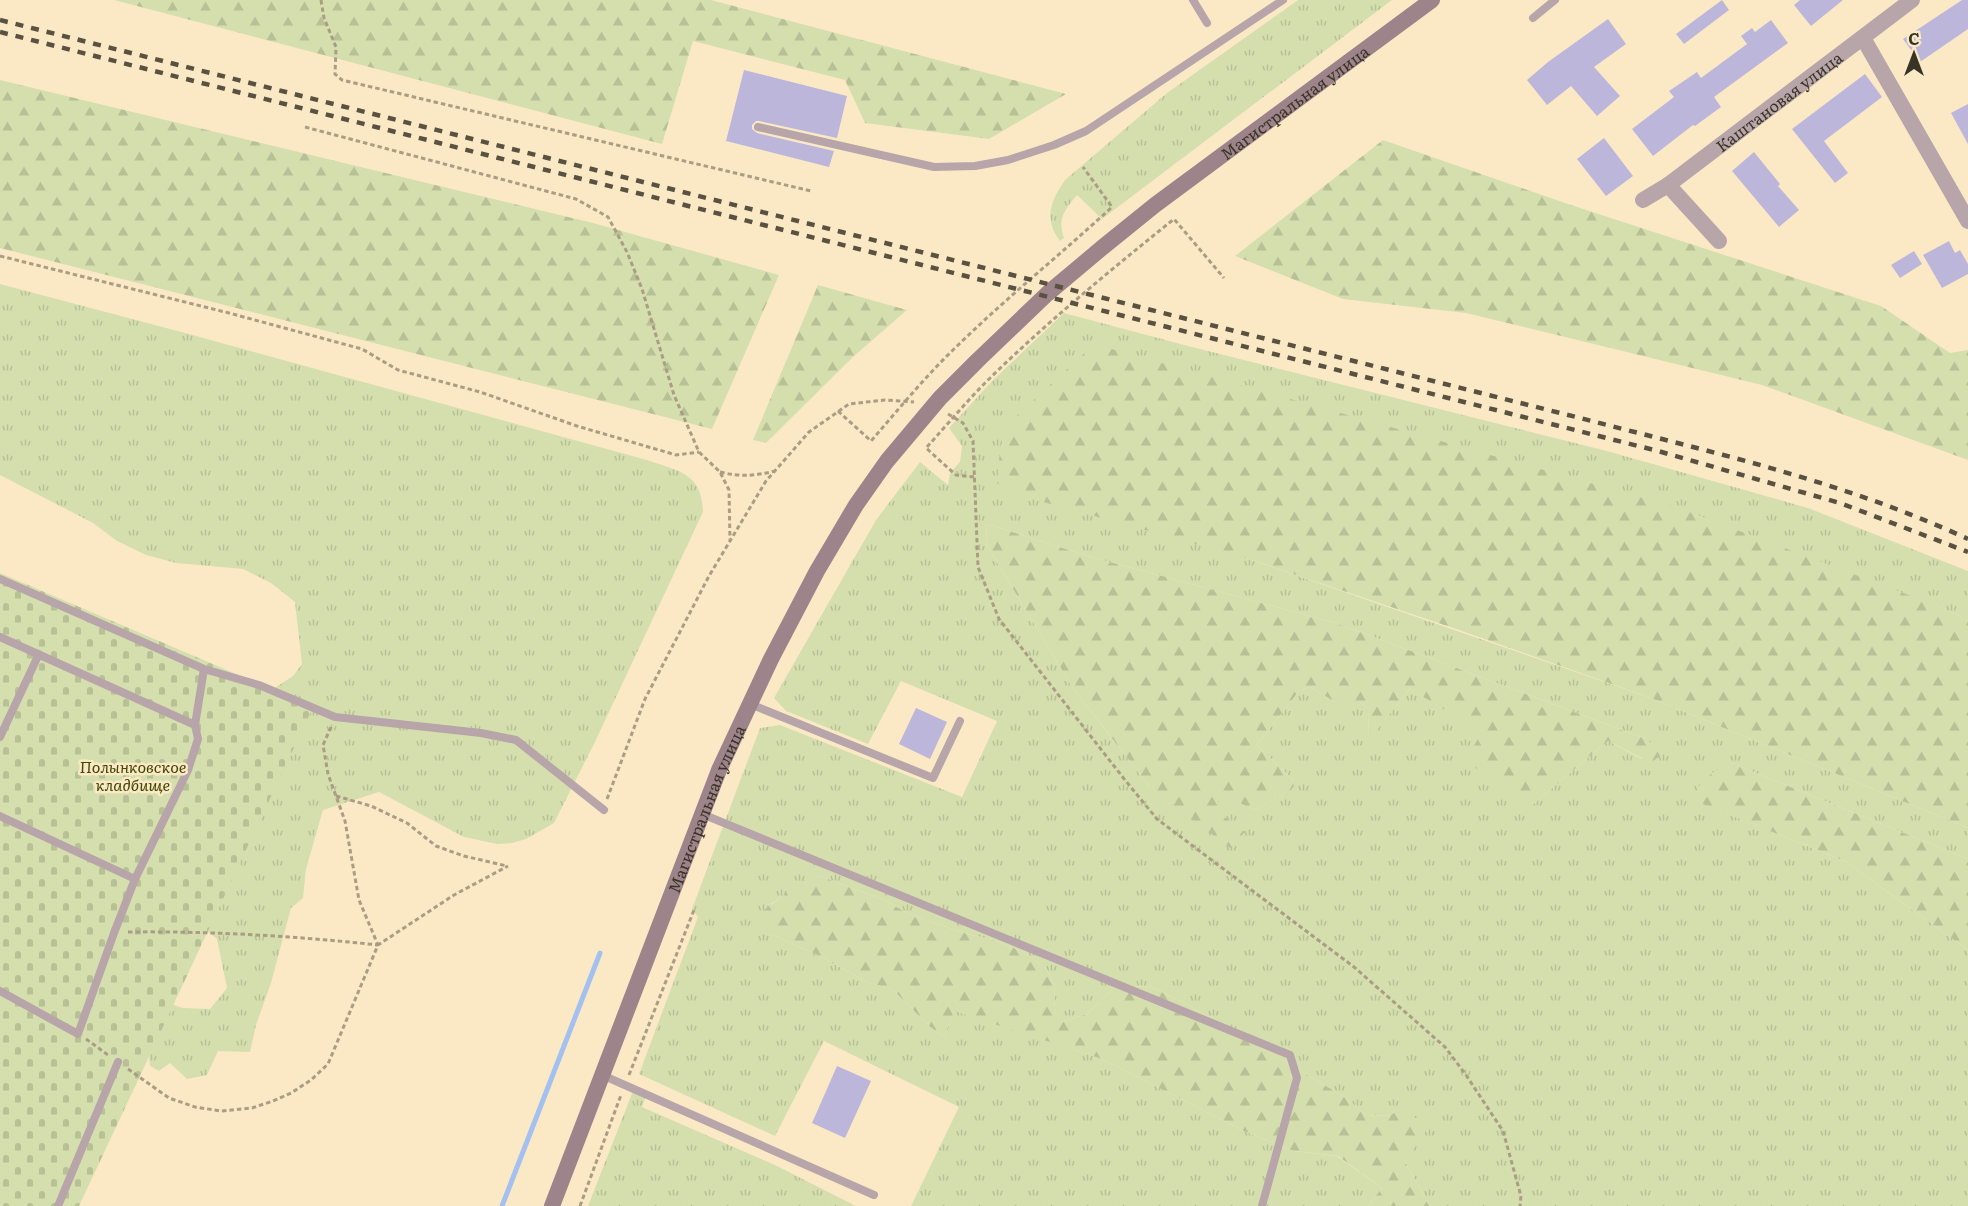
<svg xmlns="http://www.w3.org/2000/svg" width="1968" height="1206" font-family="Literata,serif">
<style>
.grass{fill:url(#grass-tufts);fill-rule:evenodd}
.forest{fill:url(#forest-firs)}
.cemetery{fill:url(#cemetery-stones)}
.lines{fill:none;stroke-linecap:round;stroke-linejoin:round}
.stream{stroke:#a3c0f1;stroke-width:5}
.building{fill:#bcb7da}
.path{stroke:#aa9d83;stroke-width:3;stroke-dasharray:4.5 3;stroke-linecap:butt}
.service{stroke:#b7a5a9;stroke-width:8}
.minor{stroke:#b7a5a9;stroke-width:16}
.secondary{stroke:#9d838a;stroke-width:16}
.rail{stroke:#5a5240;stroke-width:4.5;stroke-dasharray:8 8;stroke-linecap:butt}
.labels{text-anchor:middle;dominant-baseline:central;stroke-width:5;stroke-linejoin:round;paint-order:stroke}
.street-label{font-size:16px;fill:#393325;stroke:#fbe9c6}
.park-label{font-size:16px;font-style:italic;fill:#3e4703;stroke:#fbe9c6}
</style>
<defs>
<pattern id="grass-tufts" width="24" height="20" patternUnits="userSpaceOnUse" patternTransform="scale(1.5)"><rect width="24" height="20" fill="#d5dfae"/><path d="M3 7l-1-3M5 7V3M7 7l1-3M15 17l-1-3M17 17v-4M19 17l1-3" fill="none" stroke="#b8c096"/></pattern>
<pattern id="forest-firs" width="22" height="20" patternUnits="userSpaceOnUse" patternTransform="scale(1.5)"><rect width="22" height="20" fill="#d5dfae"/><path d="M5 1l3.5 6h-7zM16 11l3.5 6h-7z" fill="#b8c096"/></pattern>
<pattern id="cemetery-stones" width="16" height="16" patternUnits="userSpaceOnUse" patternTransform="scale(1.5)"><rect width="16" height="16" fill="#d5dfae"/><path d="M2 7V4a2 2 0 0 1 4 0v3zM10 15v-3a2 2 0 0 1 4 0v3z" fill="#b8c096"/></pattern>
</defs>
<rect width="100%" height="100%" fill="#fbe9c6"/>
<!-- grass -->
<path class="grass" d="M1298,0H1392L1102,219L1077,195C1065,210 1057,218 1064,238L1060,241C1043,219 1051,200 1065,180L1167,93Z
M0,284L189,334L647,460C679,471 702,473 703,512L594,744L554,823L526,839L512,843L497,844L464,837L379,792L323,810L306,869L303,898L291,908L271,983L256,1025L250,1052L218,1051L207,1075L187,1079L170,1063L159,1071L150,1066L147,1041L164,1002L183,1008L210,1009L227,988L217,939L196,922L224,721L293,676L302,664L295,602L271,583L243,569L176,563L146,555L117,541L93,523L0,475Z
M1064,313L1188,346L1607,451L1808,508L1968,571V620L1935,605L1243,557L1651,698L1968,828V859L1731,763L1694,800L1845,861L1968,950V1206H1430L1405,1162L1390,1116L1366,1115L1343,1096L1185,1003L1149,986L1114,988L1087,1014L1061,1022L1054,1010L1055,986L1046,968L1021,951L993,940L964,933L909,914L884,900L820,876L790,891L771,904V934L820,956L867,982L892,989L929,1026L944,1037L954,1010L1102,1059L1244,1131L1294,1151L1337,1156L1382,1188L1368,1206H911L959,1107L824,1041L775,1136L639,1074L698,917L692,909L760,728L780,725L962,797L997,721L901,681L868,744L786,711L774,698L876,520L920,462L948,485L950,473L960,462L962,446L949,428L993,380ZM987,524L1091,557L1336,623L1646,739L1642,759L1608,741L1532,805L1483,732L1410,689L1369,739L1368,709L1360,703H1337L1310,687L1299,691L1257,745L1293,780L1294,786L1290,790L1255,810L1218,792V812L1149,786L1073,688L986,544Z
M633,1091L646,1096L642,1107L775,1165L856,1206H588Z"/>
<!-- forest -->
<path class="forest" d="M114,0H711L1066,94L989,139L865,123L845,80L693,41L662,144Z
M0,80L593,223L779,275L712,429L0,248Z
M1383,140L1571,205L1881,306L1950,353L1968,350V460L1762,385L1466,313L1343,299L1235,256Z
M818,285L907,310L853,357L766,443L753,440Z
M1094,344L1679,508L1935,605L1968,620V828L1651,698L1459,630L1243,557L1018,495L997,483L1000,449L1007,425Z
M987,524L1091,557L1336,623L1646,739L1657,748L1661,755L1651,763L1608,741L1532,805L1465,761L1482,732L1410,689L1369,740L1368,709L1360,703H1337L1310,687L1299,691L1257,745L1293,780L1294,786L1291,790L1255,810L1218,793V812L1245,832L1230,848L1149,786L1073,688L986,544Z
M1731,763L1968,859V950L1845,861L1693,800C1701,777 1710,774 1731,763Z
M820,876L884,900L909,914L964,933L993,940L1021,951L1046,968L1055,986L1054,1010L1061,1022L1087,1014L1114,988L1149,986L1185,1003L1343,1096L1366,1115L1390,1116L1403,1106L1427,1129L1405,1162L1430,1206H1368L1382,1188L1338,1156L1294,1151L1244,1131L1102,1059L954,1011L944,1037L929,1026L892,989L867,982L820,956L771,934L754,918L802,881L810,877Z"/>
<!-- cemetery -->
<path class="cemetery" d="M0,573L313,707L79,1206H0Z"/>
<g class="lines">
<!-- stream -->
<path class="stream" d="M502,1206L600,953"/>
</g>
<!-- building -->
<path class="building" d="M1722,0L1729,10L1684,44L1676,34Z
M1800,0H1843L1811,26L1794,5Z
M1962,0H1968V29L1920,62L1903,39Z
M1608,19L1626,44L1594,67L1620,96L1597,116L1571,86L1547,105L1527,80L1548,62Z
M1771,20L1788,43L1714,97L1721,107L1695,126L1693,125L1653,156L1632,129L1674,97L1669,91L1697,72L1701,78L1747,44L1741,36L1752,28L1755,32Z
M744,70L847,96L837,138L759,121H756L752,125V129L757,133L834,151L829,167L726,141Z
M1865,74L1882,97L1824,141L1848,173L1835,183L1792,129Z
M1968,104V144L1951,113Z
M1604,138L1633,176L1606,196L1577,159Z
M1754,152L1780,184L1778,186L1799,210L1779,227L1732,171Z
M1949,241L1955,253L1960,250L1968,264V274L1942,288L1923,255Z
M1914,251L1922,264L1900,278L1891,265Z
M916,708L947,722L930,759L899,744Z
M837,1066L871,1081L845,1138L812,1123Z"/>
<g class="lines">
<!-- path -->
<path class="path" d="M321,0L324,18L336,47L335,74L342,80L811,191
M305,127L576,199L608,217L627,252L642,289L674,395L699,452L720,472L729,490L730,541
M0,256L229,313L362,349L398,370L480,392L577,426L676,455L699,452
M838,411L871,441C898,410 924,378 954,349C1005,299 1060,255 1112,207L1083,167
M948,414L963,423L973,441L978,567L999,619L1125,780L1157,819L1354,967L1445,1047L1466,1075L1503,1131L1521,1196L1520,1206
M720,472C740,477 755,476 775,471
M974,477L956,475L926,448C946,426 966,402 988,380C1045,324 1107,273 1169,223L1174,219L1224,278
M331,727L323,745L328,774L345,821L359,900L378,945
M336,796L371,806L407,823L436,846L464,856L507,866
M607,799L645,699L709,576L766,481L809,432L849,404L885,400L914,402
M128,932C211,931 295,936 378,945
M86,1039L108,1055
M128,1069L169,1098L195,1107L221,1111L252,1108L273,1101L291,1093L311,1080L328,1064L378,945L454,895L508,866
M629,1075L694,910
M580,1206L621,1095"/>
<!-- service -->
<path class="service" d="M1193,0L1207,23
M1533,18L1555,0
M758,127L934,167L975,166L1008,160L1054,145L1086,131L1283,0
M0,579L204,669L195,725L198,739L188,770L135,879L114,933L78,1034L0,991
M0,637L195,725
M204,669L259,685L335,717L481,733L516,740L604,810
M750,704L933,778L960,721
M0,737L39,654
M702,814L1290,1055L1297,1078L1262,1206
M0,816L135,879
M602,1075L874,1195
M58,1206L118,1062"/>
<!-- minor -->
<g class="minor">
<path d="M1863,38L1968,221"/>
<path d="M1668,185L1719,241"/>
<path id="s1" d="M1643,200L1668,185L1912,0"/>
</g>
<!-- secondary -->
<path class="secondary" id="s2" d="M552,1206L719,770L771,659L817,571L856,505L887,461L940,398L978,360L1047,294L1103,247L1155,205L1432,0"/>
<!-- rail -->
<path class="rail" d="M0,20L1580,418C1711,452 1845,482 1968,539
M0,32L1658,451L1840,503L1968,552"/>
</g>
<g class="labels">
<!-- street labels -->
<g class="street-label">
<text stroke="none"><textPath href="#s1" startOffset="168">Каштановая улица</textPath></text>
<text stroke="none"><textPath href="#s2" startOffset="1364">Магистральная улица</textPath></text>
<text stroke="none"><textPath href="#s2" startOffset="426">Магистральная улица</textPath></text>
</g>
<!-- park labels -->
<g class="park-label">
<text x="133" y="766">Полынковское<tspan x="133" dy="18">кладбище</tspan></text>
</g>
</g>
<!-- north arrow -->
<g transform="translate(1914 54)" stroke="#fbe9c6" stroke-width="4.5" paint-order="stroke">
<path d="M0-4.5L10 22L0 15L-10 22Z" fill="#393325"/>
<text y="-9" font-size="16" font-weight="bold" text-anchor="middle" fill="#393325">С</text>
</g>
</svg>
